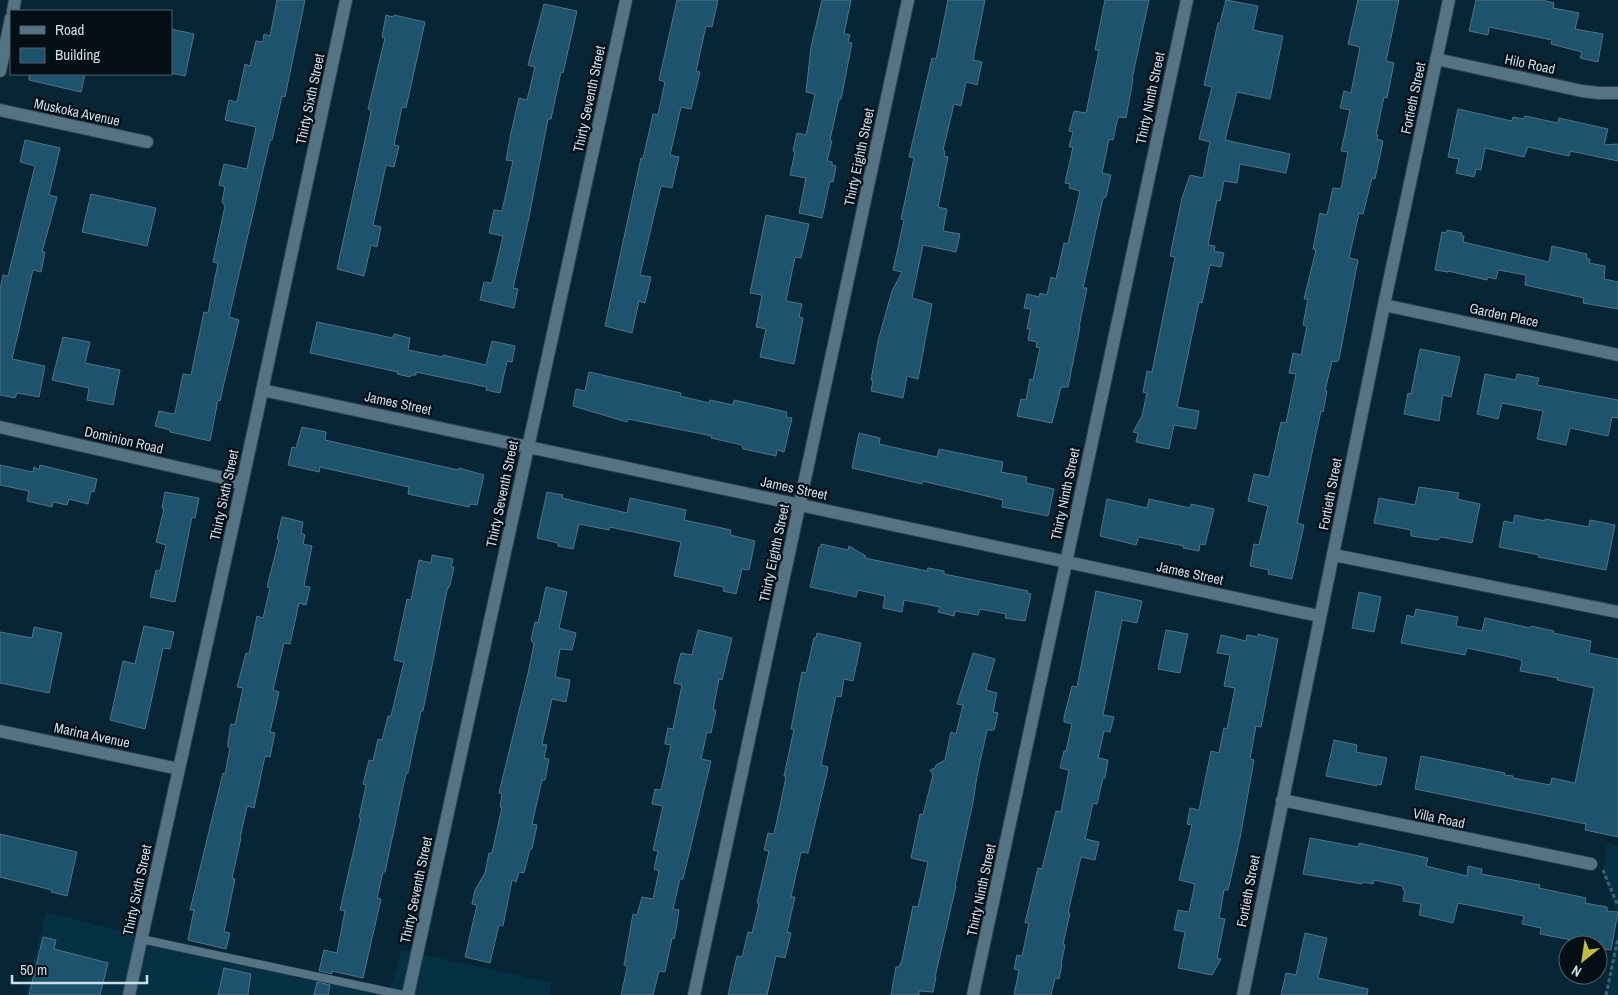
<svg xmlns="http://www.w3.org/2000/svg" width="1618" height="995" font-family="'Archivo Narrow',sans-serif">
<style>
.built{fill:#063144}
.building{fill:#1d536d;stroke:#527285}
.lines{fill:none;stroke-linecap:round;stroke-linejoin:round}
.service-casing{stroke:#31404b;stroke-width:9}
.minor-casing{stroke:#31404b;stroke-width:14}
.path{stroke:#435e6c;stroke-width:3;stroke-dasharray:4 2.5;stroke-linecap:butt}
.service{stroke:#547486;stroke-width:8}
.minor{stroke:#547486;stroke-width:12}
.labels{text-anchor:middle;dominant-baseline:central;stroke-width:4.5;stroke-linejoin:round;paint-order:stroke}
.street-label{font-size:14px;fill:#cddee8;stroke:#030e15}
</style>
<rect width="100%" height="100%" fill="#062636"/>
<!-- built -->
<path class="built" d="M1607,843L1618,846V916L1603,876Z
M46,912L159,940L390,989L402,950L552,983L549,995H25Z
M1618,926V995H1606Z"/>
<!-- building -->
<path class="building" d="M277,0H305L285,97L282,96L272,140H270L229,317L239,320L225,379L220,401L218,400L210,441L170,432V430L155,426L159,411L173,414L175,413L183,374L191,375L204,312L208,313L218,263L213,262L225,206L222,202L225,187L219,185L224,164L247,169L256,127L225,120L229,100L237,102L245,64L250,66L256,41L263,42L264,34L270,36Z
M677,0H718L712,27L706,26L696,71L700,72L691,109L681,107L670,155L679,157L672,188L661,186L640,275L651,277L645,303L639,301L632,333L605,326L641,158L643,159L653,114L658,115L665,82L659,80Z
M822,0H851L844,34L850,35L848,42L852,43L841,99H839L830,140L832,141L827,161L832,162V165L836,166L833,182L830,181L822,218L799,213L806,178L790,175L795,152L793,151L797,133L806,135L815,94L806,92L811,47Z
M948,0H985L973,60L982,62L977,85L966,82L961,106L954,104L943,150L945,151L944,156L948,157L938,207L947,209L943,231L960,234L956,252L923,245L912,298L932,304L918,379L907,376L903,398L871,391L873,380H871L878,341L892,291L902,272L893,270L904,220L901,219L914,158L909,157L932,58L936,59Z
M1105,0H1149L1132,79H1133L1126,118L1118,117L1113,140L1109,139L1102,173L1111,175L1106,197L1103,198L1083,288H1087L1079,327H1080L1068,387H1061L1052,423L1017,416L1021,399L1026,400L1030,379L1033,380L1040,348L1036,347L1037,342L1028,340L1030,329H1027L1031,309L1024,308L1027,294L1039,297L1040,293L1047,295L1051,277L1056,279L1064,243L1068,244L1080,191L1069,188L1070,184L1065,183L1073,147H1069L1073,132L1069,131L1074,111L1086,113L1099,50H1095Z
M1226,0L1258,6L1253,30L1283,36L1270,99L1237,92L1225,140L1290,154L1286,173L1240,164L1237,183L1224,181L1220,201L1217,200L1208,245L1215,246L1214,251L1224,253L1221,267L1210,265L1202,303L1199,302L1177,407L1199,411L1196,429L1174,425L1169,449L1136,442L1138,433L1133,432L1142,416L1147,393L1143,392L1147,371L1152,372L1175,257L1170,256L1182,198L1190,175L1203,178L1210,142L1199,139L1212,87L1204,85L1218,23H1220Z
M1358,0H1399L1386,61L1394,63L1387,98L1384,97L1376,135H1378L1377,139L1383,141L1375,179L1372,178L1363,214L1359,213L1349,258L1358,260L1339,359L1337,362L1332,361L1325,391H1327L1323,412L1321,411L1297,523L1304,525L1292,579L1268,574L1269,570L1250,566L1254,544L1259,545L1268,506L1248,501L1254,474L1269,477L1281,422L1286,423L1296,374L1289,373L1293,353L1301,355L1307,326L1303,325L1308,299H1304L1316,250L1313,249L1320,213L1327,215L1333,188L1341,189L1348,152L1341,151L1350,110L1340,108L1344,91L1351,93L1360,47L1348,44Z
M1476,0H1542L1554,3L1553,8L1579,13L1575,29L1603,34L1598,62L1580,58L1582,52L1551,44L1552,40L1489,27L1488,35L1469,31Z
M544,4L577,11L563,73L561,72L551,119H548L529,217L513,288L518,289L514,308L480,300L484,282L492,283L503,236L489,233L494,210L502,211L513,161L506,160L511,133L519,98L527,100L535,67L528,65Z
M386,15L393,17L394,15L425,22L406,108L402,107L394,145L399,146L394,167L386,165L373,225L381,227L377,247L371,245L364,276L337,269L370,117L371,110L368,109L385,38L382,37Z
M171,29L194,34L185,76L171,73Z
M29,74H85L81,92L29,80Z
M1458,109L1512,121L1513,117L1524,119L1525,116L1558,123L1559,118L1608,129L1604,145L1618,144V161L1570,151L1569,156L1528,147L1524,157L1485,148L1481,170L1476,169L1474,177L1456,173L1459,159L1448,157Z
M25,140L60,148L49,195L57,197L42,252H45L41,272L33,270L12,359L45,366L39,397L17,393L15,398L0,395V290L3,275L8,276L35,166L20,162Z
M91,194L156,208L147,246L82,232Z
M766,215L809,224L801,258L795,257L786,301L802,304L799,317L803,318L794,364L760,357L766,329L756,327L762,295L750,293Z
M1447,230L1462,233L1461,236H1464L1463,242L1549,262L1552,246L1587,254L1586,258L1590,259L1589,263L1605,266L1604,279L1618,282V309L1583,303L1584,298L1525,285L1526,275L1498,270L1496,279L1487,277V280L1448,271V272L1435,270L1442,232L1446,233Z
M317,322L393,338L394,334L410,338L408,350L443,357V355L486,365L492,341L515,346L512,362L507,361L500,393L486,390L487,387L482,386L416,372V375H412L410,377L397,374L398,372L310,353Z
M63,337L90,342L85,363L120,370L113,405L87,400L89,388L52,380Z
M1420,349L1460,357L1451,397L1443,395L1439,421L1404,414L1408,393L1411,394Z
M589,372L681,393L680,396L709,403L710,400L733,405L734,400L787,412L786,417L792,418L784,452L777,450L776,456L743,449L742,445L711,438L712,436L628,419L627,422L573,406L576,389L585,391Z
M1485,374L1516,380L1517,374L1539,378L1537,385L1618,400V418L1612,417L1608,436L1570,428L1566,445L1537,439L1543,411L1502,403L1498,419L1477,414Z
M302,427L326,432L325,440L458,470L459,468L484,475L477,505L470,504L469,507L408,494L409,487L320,467L319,472L288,465L292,447L296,448Z
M859,433L880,438L879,444L937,457L939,449L1003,462L1001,472L1027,477L1026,483L1054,489L1048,516L1002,507L1003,500L922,481V484L852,468Z
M0,465L33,472L34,467L39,470L40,465L97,479L94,492L91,491L88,504L69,499L67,505L53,502L52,507L27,501L29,491L0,485Z
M1419,487L1459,493L1457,499L1480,504L1472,543L1441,537L1438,540L1411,536V530L1374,523L1379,498L1415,505Z
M165,492L199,498L195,518L192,517L175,602L150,597L156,570L160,571L166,545L156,542L164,509L162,508Z
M547,492L563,495L562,498L583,503L627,513L630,498L686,510L684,520L731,530L730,535L755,541L749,570L742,569L736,594L723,591L724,587L674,576L681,542L610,527L609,530L579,524L573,549L558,546V543L537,538Z
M1107,499L1147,508L1149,499L1190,508L1191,504L1214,509L1205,545L1200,544L1199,551L1183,548L1184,546L1139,537L1136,545L1100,536Z
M1515,515L1545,521V519L1589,527L1590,520L1615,525L1606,570L1538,557L1539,555L1499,547L1504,521L1513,523Z
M282,517L303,522L301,533L305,535L303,544L312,546L304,586L310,587L306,605L299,603L290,644L284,643L273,690L279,692L270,732L275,733L270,757L265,756L254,808L247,806L240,838H241L232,878L235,879L224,932L230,933L226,949L188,940L194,910H190L223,773L225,774L230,748L228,747V741L231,724L235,725L243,688L237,687L246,653L249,654L257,616L263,618L270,588L267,587L279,540L277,539Z
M821,544L848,550L849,546L866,556L865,558L927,571L928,568L944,571V574L1028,591L1027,593L1031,594L1025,621L1005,618L1006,614L980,609L978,615L955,611L954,616L938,612L940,607L904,600L902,612L883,608L885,596L858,590L856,597L810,587L819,547H821Z
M432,555L453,559L451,567H454L450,585L447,590L423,711H421L408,773H406L385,872H383L377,898L381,899L363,978L332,971V974L319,971L324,950L337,953L345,911L340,910L361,818H359L366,785L363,784L369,760L373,761L378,739L382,740L388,716H391L404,662L394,660L407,599L411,600L419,560L431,563Z
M546,587L567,592L559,628L576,633L572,650L560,649L555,677L570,680L566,702L552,699L542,744L547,745L544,758L549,759L545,780H542L532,824L537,825L532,849H530L524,873L519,872L516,882L512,880L503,926L499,925L490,963L465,957L477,905L472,904L475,890L485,873L489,853H492L502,807H500L502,794L499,793L527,678L534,644L531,640L535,622L538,623Z
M1096,591L1142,601L1137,623L1122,620L1103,715L1114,717L1110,732L1104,731L1098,758L1108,760L1105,778H1103L1097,804L1093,803L1085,839L1099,842L1095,860L1081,857L1068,913H1070L1063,944L1065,945L1061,964H1062L1059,979L1055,978L1051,995H1014L1019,970L1014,969L1017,955L1022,956L1029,923H1025L1038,868L1042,869L1056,811L1061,812L1069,770L1060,768L1064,751H1066L1072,724L1064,722V717L1072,686L1077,687Z
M1359,592L1381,597L1374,632L1352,628Z
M1416,609L1458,617L1456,626L1482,631L1485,618L1530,628L1531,626L1554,631L1553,633L1591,641L1589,653L1618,659V837L1585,830L1586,824L1415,789L1421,756L1505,773L1504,775L1513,776V778L1550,785L1552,778L1575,783L1594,688L1557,680L1558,678L1520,671L1522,661L1519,659L1467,648L1465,655L1401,643L1407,615L1414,617Z
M144,626L174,632L170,649L163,648L145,729L110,720L123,661L135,664Z
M34,627L62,633L49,693L0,683V632L32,638Z
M698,630L732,638L722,680L719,679L713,710H716L711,733L707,732L701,759L711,761L683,879H680L673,909L679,910L677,924L674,939L672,938L665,972L659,971L653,995H621L627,968V966L624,965L633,914L637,915L642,897L653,899L659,871L654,869L658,851L653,850L663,806L652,804L655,789L661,790L671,745L665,744V742L668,728L673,729L682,685L674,683L678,664L681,653L692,655Z
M1166,630L1188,634L1180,673L1158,669Z
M817,633L861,643L853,681L844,679L841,697L836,696L821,765L828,767L827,773L808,853L801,852L791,897H795L787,932L791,933L785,958L776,956L767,995H728L737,956L742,957L748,932L752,933L759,904L757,903L769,851L764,850L768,833L774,834L784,787L786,776H784L794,729H791L802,672L806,673L814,638H816Z
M1258,634L1278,639L1261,727L1256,726L1250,759L1254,760L1240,838L1228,890H1224L1219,918L1225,919L1217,958L1221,959L1212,975L1178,968L1185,932L1174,930L1178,910L1189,912L1195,884L1179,880L1192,825L1187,824L1190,808L1199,810L1211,751L1219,753L1224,728L1227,729L1235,688L1224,686L1230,655L1217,653L1221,635L1246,641L1247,635L1258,637Z
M973,653L995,659L986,690L997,693L993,712L998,713L994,730H987L977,776L973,802L955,886H956L935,977H936L933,992L919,991V995H891L896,967H899L902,960L913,906L918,907L928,862L911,858L920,814L923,815L933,775L930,770L935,768L936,765L945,760L951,732L956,734L963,705L957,704Z
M1334,740L1357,745L1356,752L1387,758L1381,785L1377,784V786L1326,776Z
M0,834L77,852L67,896L51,892L52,890L0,877Z
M1310,838L1358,847L1359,843L1428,858L1426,866L1467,876L1468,866L1482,869L1481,874L1540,885L1539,888L1586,898L1585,903L1607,907V911L1618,912L1611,950L1598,948V945H1587V943L1540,934L1541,928L1522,924L1524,916L1493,910L1458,903L1453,923L1419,915L1421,904L1403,901L1405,891L1403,890V886L1374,880L1373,884L1363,882L1362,884L1303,874Z
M1305,933L1327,938L1318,978L1368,989L1367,995H1281L1286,973L1296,975Z
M43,937L56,940L54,949L108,963L100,995H29Z
M224,968L251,974L248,995H218Z
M317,982L330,985L328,995H314Z"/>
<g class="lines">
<defs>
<path id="service" d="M141,939L403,995"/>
<path id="minor" d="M13,11L15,0
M1436,59L1582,91L1599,93H1618
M0,71L11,18
M0,110L147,142
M1384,305L1618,355
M262,390L1319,616
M0,427L220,477L242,484
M1334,555L1618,612
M0,731L179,769
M1282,800L1591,864
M129,995L242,484L346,0
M408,995L626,0
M694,995L908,0
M973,995L1187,0
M1243,995L1384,305L1449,0"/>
</defs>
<!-- service casing -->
<use href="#service" class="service-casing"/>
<!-- minor casing -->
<use href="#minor" class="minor-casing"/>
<!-- path -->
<path class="path" d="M1603,870L1618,906
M1606,995L1618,938"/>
<!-- service -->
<use href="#service" class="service"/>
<!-- minor -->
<use href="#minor" class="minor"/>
</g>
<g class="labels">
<!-- street labels -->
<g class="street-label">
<text transform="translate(1530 64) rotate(12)">Hilo Road</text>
<text transform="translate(1150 98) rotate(-78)">Thirty Ninth Street</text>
<text transform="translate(1413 98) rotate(-78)">Fortieth Street</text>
<text transform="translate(310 99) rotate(-78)">Thirty Sixth Street</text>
<text transform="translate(589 99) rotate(-78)">Thirty Seventh Street</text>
<text transform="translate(77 112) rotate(12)">Muskoka Avenue</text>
<text transform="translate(859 157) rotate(-78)">Thirty Eighth Street</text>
<text transform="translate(1504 315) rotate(12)">Garden Place</text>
<text transform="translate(398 403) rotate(12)">James Street</text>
<text transform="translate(124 440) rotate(13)">Dominion Road</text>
<text transform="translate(794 488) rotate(12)">James Street</text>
<text transform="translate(502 494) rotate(-78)">Thirty Seventh Street</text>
<text transform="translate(1065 494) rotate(-78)">Thirty Ninth Street</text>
<text transform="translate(1330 494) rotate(-79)">Fortieth Street</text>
<text transform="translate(224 495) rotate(-78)">Thirty Sixth Street</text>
<text transform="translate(774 553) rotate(-78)">Thirty Eighth Street</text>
<text transform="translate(1190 573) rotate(12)">James Street</text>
<text transform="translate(92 735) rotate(12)">Marina Avenue</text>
<text transform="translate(1439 818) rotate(12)">Villa Road</text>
<text transform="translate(137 890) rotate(-78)">Thirty Sixth Street</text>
<text transform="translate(416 890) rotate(-78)">Thirty Seventh Street</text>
<text transform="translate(981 890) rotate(-78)">Thirty Ninth Street</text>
<text transform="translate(1248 891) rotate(-79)">Fortieth Street</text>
</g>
</g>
<!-- legend -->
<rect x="10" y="10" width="162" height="65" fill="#030e15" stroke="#546169"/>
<rect x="20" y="26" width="25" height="8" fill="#547486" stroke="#546169"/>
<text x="55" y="35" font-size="15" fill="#cddee8">Road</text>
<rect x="20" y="48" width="25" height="15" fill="#1d536d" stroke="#546169"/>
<text x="55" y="60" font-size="15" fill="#cddee8">Building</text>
<!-- north arrow -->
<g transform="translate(1583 960) rotate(210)"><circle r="24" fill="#030e15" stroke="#546169"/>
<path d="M0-4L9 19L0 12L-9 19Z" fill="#bfbe41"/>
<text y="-8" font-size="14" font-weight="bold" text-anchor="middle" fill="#cddee8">N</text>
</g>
<!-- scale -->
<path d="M12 975v8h135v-8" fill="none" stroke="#cddee8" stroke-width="2.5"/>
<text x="20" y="975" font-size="15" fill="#cddee8" stroke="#030e15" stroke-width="4" paint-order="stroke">50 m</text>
</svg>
